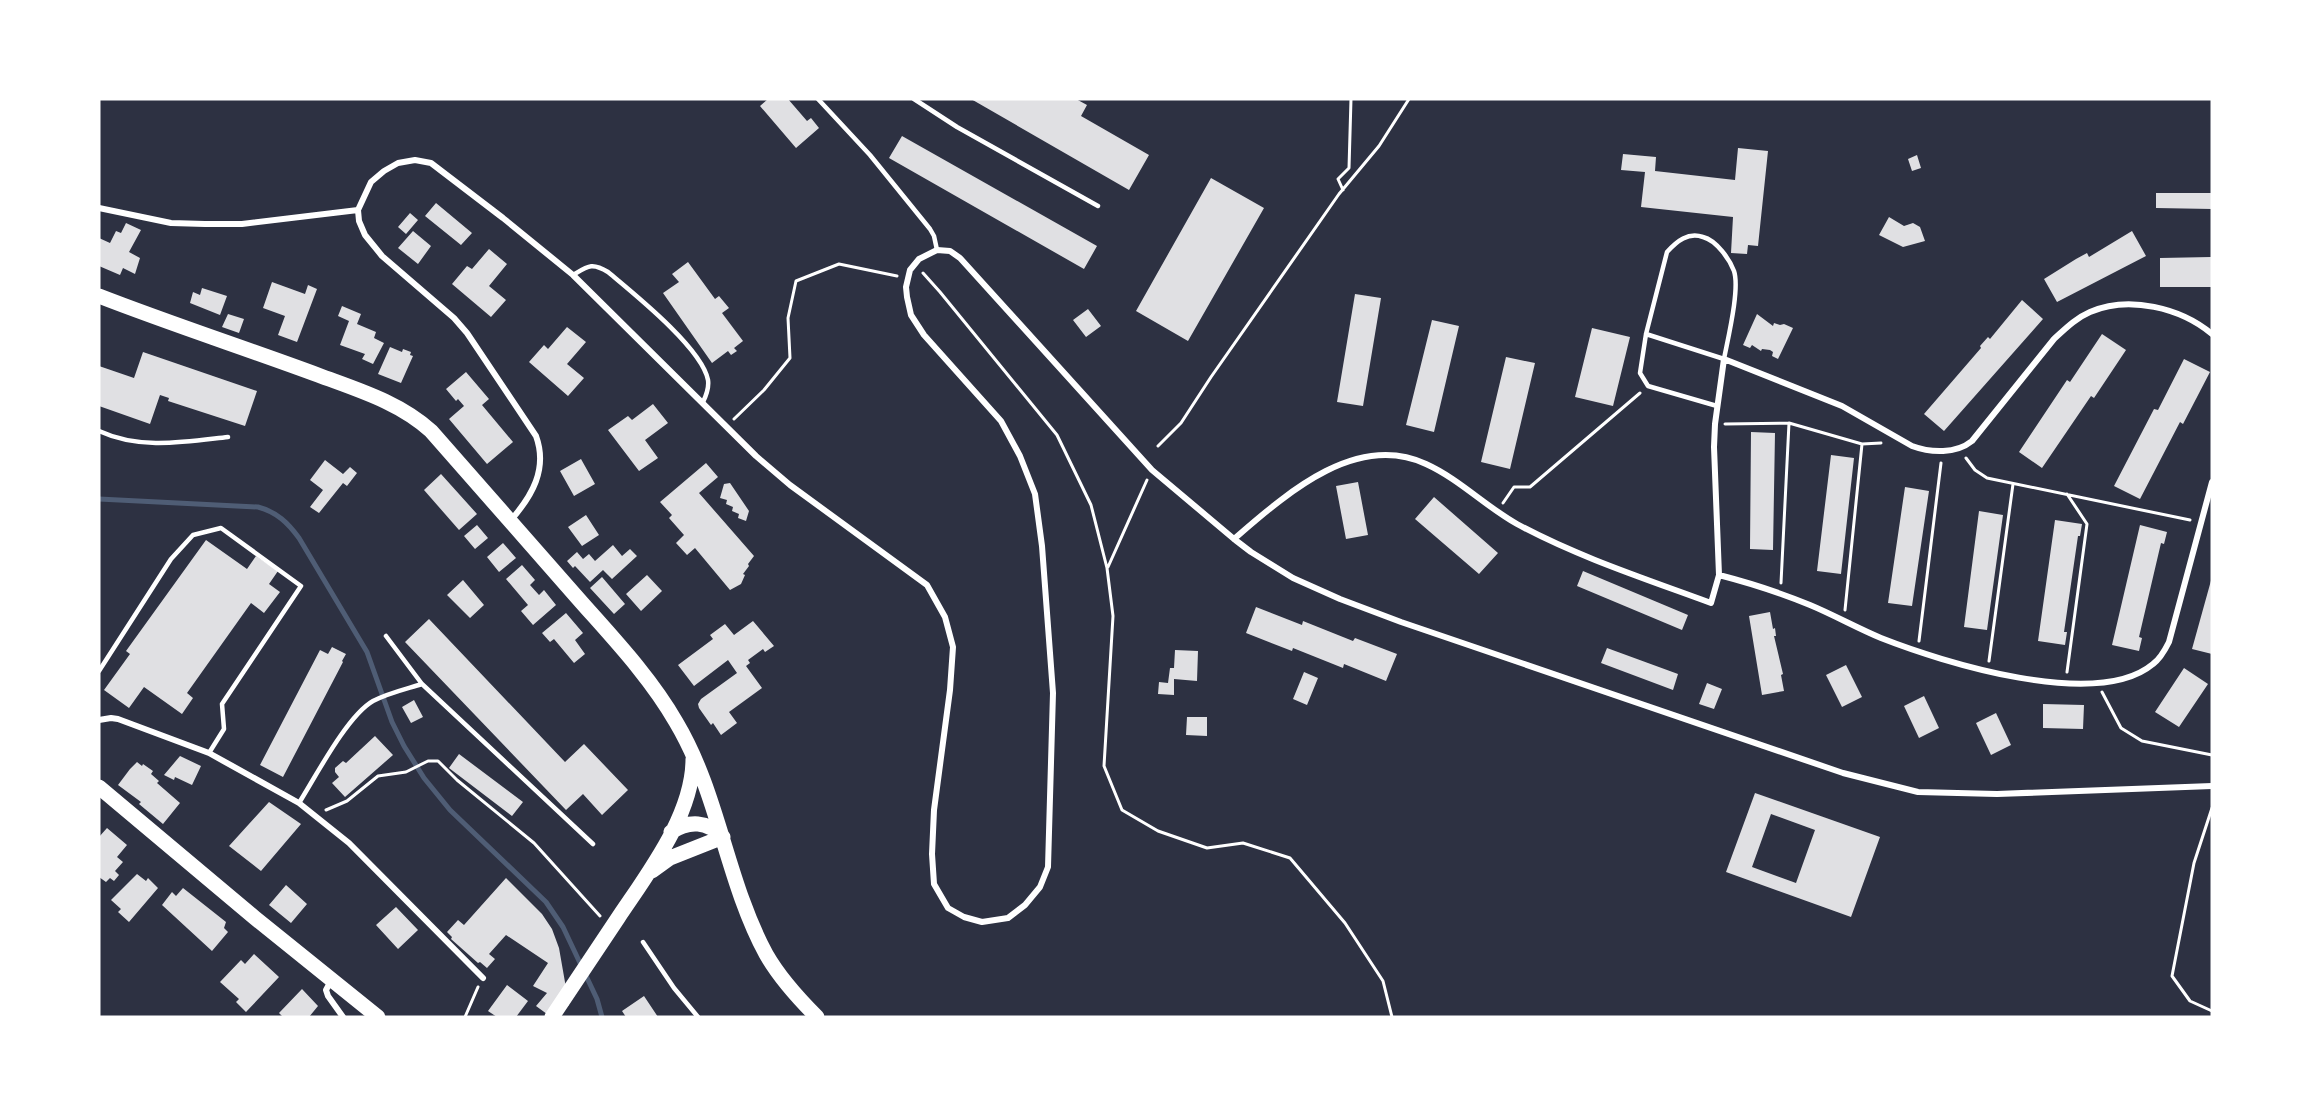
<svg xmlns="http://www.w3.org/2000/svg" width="2311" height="1116" font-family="'PT Sans',sans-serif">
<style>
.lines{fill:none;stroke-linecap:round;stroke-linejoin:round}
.stream{stroke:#4f5d75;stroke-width:5}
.building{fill:#e0e0e3;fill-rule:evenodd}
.path{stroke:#fff;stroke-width:3}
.service{stroke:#fff;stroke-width:4.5}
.minor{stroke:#fff;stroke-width:6}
.primary{stroke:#fff;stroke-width:15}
</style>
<rect width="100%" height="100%" fill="#2d3142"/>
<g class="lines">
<!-- stream -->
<path class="stream" d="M99,499L258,507C277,512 288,523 299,538L367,652L392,722L404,746L424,778L450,810L546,902L563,927L597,999L602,1017"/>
</g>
<!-- building -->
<path class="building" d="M768,99H788L807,121L811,118L819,128L796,148L760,106Z
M971,99H1076L1087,105L1081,116L1149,155L1129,190Z
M902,136L1097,246L1084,269L889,158Z
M1738,148L1768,151L1758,246L1748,245L1747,254L1731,253L1733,217L1641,207L1645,172L1621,170L1623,154L1656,157L1655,171L1735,180Z
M1917,155L1921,168L1912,171L1908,159Z
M1211,178L1264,208L1188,341L1136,311Z
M2156,193H2212V209L2156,208Z
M436,203L472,233L461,245L425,216Z
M410,213L418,220L406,234L398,227Z
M1889,217L1904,226L1913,223L1920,227L1925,241L1903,247L1879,235Z
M126,223L141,230L129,252L140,258L135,274L123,268L120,275L99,266V238L110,243L116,231L121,233Z
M413,231L431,246L418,264L398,248Z
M2132,231L2146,256L2057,302L2044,279L2076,259L2087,253L2089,257Z
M489,249L507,264L489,286L506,300L491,317L452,284L467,266L472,269Z
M2211,257V287H2160V258Z
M688,262L715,299L719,296L729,308L722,313L743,341L734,348L737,351L731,355L728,351L712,363L663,293L679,282L672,274Z
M272,282L305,294L308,285L317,289L297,342L278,335L285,316L263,308Z
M202,288L227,296L220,315L190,303L193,292L200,295Z
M1355,294L1381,298L1363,406L1337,402Z
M2022,300L2043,319L1944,431L1924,414L1981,348L1980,346L1988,337L1990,339Z
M342,306L361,314L357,324L376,332L374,338L384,343L373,364L362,359L365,354L340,345L349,321L338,316Z
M1088,309L1101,326L1086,337L1073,320Z
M228,314L244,319L239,333L222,327Z
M1757,314L1773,326L1774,323L1780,325L1784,324L1793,328L1778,359L1772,356L1773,352L1770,350L1762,349L1761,351L1752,345L1750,348L1743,345Z
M1432,320L1459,326L1434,432L1406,425Z
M567,327L586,342L567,364L584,378L568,396L529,362L544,345L548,349Z
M1592,328L1630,337L1613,406L1575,397Z
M2102,334L2126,350L2094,398L2091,396L2042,468L2019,452L2067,380L2070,382Z
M390,347L402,352L403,349L411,352L410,355L413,356L401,383L378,374Z
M143,352L257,391L245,426L168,401L169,398L160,395L150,424L99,406V366L134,378Z
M1506,357L1535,363L1510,469L1481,462Z
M2184,359L2210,372L2183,424L2180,422L2140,499L2114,486L2154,409L2158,410Z
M466,372L489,399L482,405L513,442L487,464L449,419L464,406L458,399L456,401L446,389Z
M653,404L668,423L645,440L658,458L639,471L608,430L628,416L632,420Z
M1751,432L1775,433L1773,550L1750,549Z
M1831,455L1854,458L1841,574L1817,571Z
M581,459L595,484L574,496L560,471Z
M325,460L343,474L350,467L357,473L347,486L343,483L319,513L310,507L323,490L310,480Z
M706,463L718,477L699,493L754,556L748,564L749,566L743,574L745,575L741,584L730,590L695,548L687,555L676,543L684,535L669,518L672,515L660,502Z
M441,474L477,514L459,530L424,490Z
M1358,482L1368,535L1346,539L1336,486Z
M730,483L749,511L746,521L738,518L739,514L732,511L733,507L726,504L727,500L720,498L724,484Z
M1905,487L1929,491L1912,606L1888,603Z
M1434,497L1498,553L1479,574L1415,519Z
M1979,511L2003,515L1987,630L1964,627Z
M586,515L599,535L582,546L568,527Z
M2055,520L2082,524L2080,536H2078L2064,632H2067L2065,645L2038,641Z
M477,525L488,538L475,549L464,536Z
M2140,525L2167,532L2164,544L2161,543L2139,637L2142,638L2139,651L2112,645Z
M206,540L247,569L256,556L278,571L269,584L280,592L264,613L251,603L187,693L193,698L182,714L144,687L129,708L104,690L130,654L126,651Z
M503,543L516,558L499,572L487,557Z
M613,545L622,556L630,549L637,556L612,579L603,570L590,582L575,566L573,568L567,561L577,552L583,559L589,554L595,561Z
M522,565L535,580L530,585L539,595L544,590L556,605L533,625L521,611L528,605L506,579Z
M1583,571L1688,615L1682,630L1577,586Z
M647,575L662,591L641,611L626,594Z
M602,577L625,604L614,614L590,588Z
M2212,577V654L2192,649Z
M463,580L484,605L470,618L447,595Z
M1256,607L1302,625L1303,621L1353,641L1355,638L1397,654L1386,681L1344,664L1343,668L1293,648L1292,651L1246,633Z
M1770,612L1773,629L1775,628L1776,636H1774L1783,674L1781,675L1784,691L1762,695L1749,616Z
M566,613L583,633L575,640L585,654L574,663L554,639L550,642L542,633Z
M429,619L565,762L584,744L628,790L602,815L583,794L566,810L405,642Z
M753,621L774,646L765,652L763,649L748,660L750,663L746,666L762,688L729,712L737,723L721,735L713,723L711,725L699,708L698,704L701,699L737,673L728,660L694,686L678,665L713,639L710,635L725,624L734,635Z
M332,647L346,654L342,661L343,662L283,777L260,765L320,650L328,654Z
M1607,648L1678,674L1673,690L1601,663Z
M1175,650L1198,651L1197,681L1174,679V695L1158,694L1159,682L1168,683L1170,668H1174Z
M1846,665L1862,697L1842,707L1826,675Z
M2184,668L2208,684L2179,727L2155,712Z
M1304,672L1318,678L1307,705L1293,699Z
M1707,683L1722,689L1714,709L1699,704Z
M1924,696L1939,728L1919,738L1904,706Z
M414,700L423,717L411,723L402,707Z
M2043,704L2084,705L2083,729L2043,728Z
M1996,713L2011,745L1991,755L1976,723Z
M1187,717H1207V736L1186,735Z
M375,736L393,755L345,797L332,783L339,777L335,772V768L343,761L346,763Z
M459,754L523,802L512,816L449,768Z
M180,756L201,766L192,785L175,777L174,780L164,775Z
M137,762L142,766L143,764L153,771L151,774L159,781L157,783L180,803L163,824L139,804L141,802L118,785L130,769Z
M1755,793L1880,837L1851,917L1726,872ZM1771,814L1815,830L1796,883L1752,867Z
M269,802L301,824L261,871L229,846Z
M107,828L127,845L117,857L123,862L115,871L119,875L114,881L110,878L106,882L99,877V837Z
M137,874L146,881L148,878L158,888L129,922L118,912L121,909L111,900Z
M506,878L542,914L552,929L559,948L569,1005L551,1017L536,1006L547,993L533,986L548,963L506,935L489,954L495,959L487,968L480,962L478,963L451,939L452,937L447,932L458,920L464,925Z
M286,885L307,904L291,923L269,905Z
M183,888L226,922L224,928L228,932L212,951L162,905L172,892L176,896Z
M396,907L418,930L398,949L376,925Z
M254,954L279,977L246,1012L236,1002L239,999L220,982L241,960L245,964Z
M507,985L528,1001L516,1017H497L488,1011Z
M302,989L318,1006L309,1017H283L279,1013Z
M644,996L658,1017H626L622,1011Z"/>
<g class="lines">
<!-- path -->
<path class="path" d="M1343,190L1338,179L1349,168L1351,99
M923,273L940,292L1057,435L1091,505L1107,568L1113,616L1104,766L1122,810L1158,831L1207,848L1243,843L1290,858L1345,923L1383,981L1392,1017
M734,419L764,390L790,358L788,318L796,281L839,264L897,276
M1725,424L1789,423L1862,444L1881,443
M1158,446L1181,423L1211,377L1339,194L1379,146L1409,99
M1966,458L1975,470L1987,478L2190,520
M2067,494L2087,524L2067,672
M1503,503L1514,487H1530L1640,393
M1108,567L1147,480
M1781,583L1789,423
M1845,610L1862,444
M1919,641L1941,463
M1989,661L2013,484
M2102,692L2121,728L2142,741L2212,755
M2212,808L2194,863L2172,976L2190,1001L2212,1011
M326,810L347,801L378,776L406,772L428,761H438L457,780L534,843L600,916
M465,1017L478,987"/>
<!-- service -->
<path class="service" d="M818,99L870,155L930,229L934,236L937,250
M914,99L957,127L1098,206
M573,275C588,266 592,262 608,272C633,293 702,348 708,380C709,387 706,396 703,402
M1646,334L1724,359C1728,338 1740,289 1734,271C1731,263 1727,257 1722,251C1717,245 1711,239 1703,237C1688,232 1677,241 1667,252L1646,334L1640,373L1648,386L1717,406
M99,431C140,450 184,442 228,437
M386,636L422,684L593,844
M99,671L171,559L193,535L221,528L301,586L222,704L224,729L209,753
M299,803C316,776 347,716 373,701C388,693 406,689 422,684
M643,942L674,988L698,1017"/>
<!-- minor -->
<path class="minor" d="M99,208L171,223L205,224H242L358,210
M511,520C532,496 548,469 536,436L467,333L454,318L382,256L365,235L359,221L358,210L371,182L384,171L398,163L415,160L431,163L503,218L573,275L756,456L790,485L927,585L945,617L953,647L950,690L934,810L932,854L934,884L948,908L964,917L982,922L1008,918L1025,905L1040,887L1048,867L1053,693L1042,546L1035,494L1020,456L1001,421L924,335L911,315L907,297L906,287L910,270L919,259L937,250L950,251L960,258L1152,470L1234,539L1251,552L1293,578L1340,599L1401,622L1843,773L1918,792L1997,794L2212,786
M1234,539C1284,496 1355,431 1426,464C1459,479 1485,506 1517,524C1578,557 1646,579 1711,603L1719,575L1714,447L1715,424L1724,359L1842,406L1912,446C1931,453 1956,454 1972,441L2054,339C2065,329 2076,318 2090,312C2129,295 2181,308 2212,334
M1719,575C1750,583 1781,593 1810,605C1834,615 1857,628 1881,638C1942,662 2097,711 2153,664C2160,659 2165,650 2169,642L2212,482
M99,720L111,718L118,719L209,753L299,803L349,843L483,978
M332,979L326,990L328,996L343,1017"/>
<!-- primary -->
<path class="primary" d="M99,296C171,324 245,348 318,375C358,390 399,402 431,431C479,485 527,540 575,595C610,635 649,675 676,722C719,794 726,880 766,954C779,977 798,998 817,1017
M99,787L255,918L378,1017
M671,832C689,820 708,821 722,837
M652,871L670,858L723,837
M552,1017C574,984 596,951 618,918C648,873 693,815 693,759"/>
</g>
<!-- border -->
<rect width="2311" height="1116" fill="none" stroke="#ffffff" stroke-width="201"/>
</svg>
